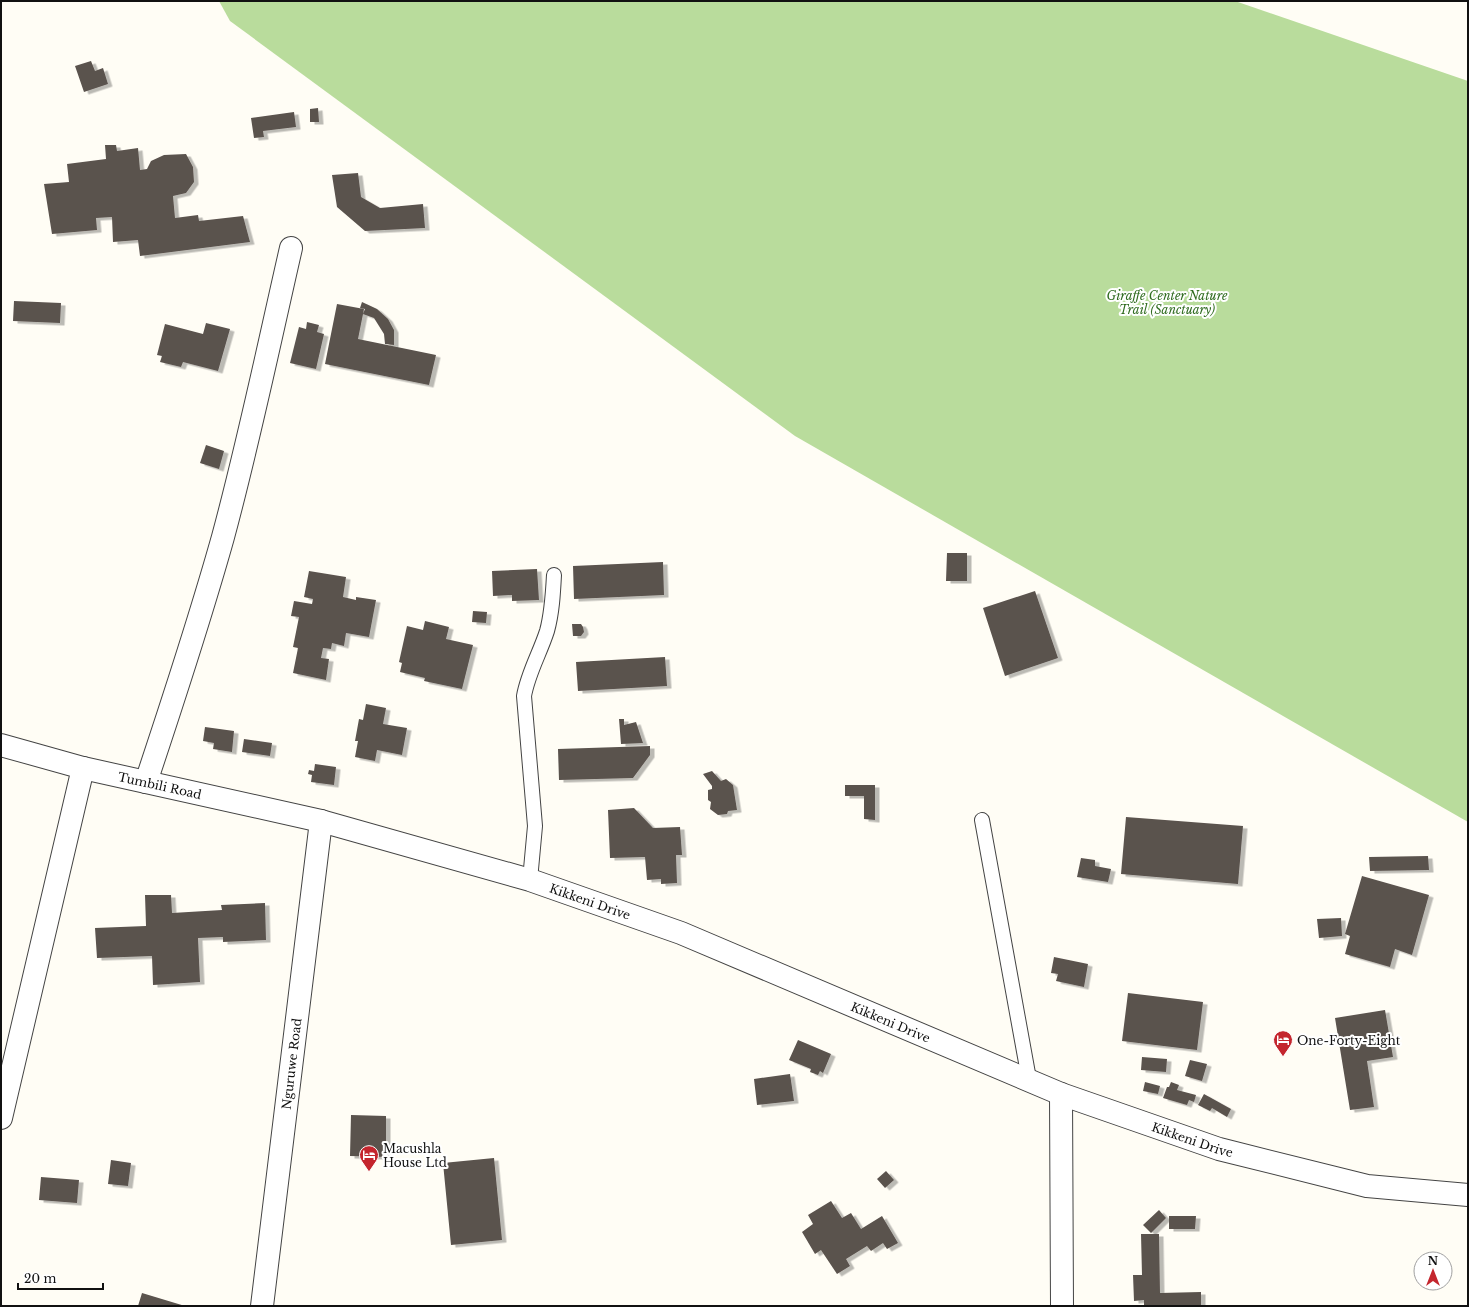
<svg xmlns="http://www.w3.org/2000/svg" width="1469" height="1307" font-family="'Libre Baskerville',serif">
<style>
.forest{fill:#b9dc9c}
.building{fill:#5a524d;filter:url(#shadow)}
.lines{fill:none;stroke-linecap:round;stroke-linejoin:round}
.lane-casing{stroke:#444;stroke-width:16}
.street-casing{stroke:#444;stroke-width:24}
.lane{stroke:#fff;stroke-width:14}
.street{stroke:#fff;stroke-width:22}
.labels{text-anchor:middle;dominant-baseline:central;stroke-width:4;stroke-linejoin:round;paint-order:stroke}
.park-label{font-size:12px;font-style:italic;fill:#2f6b1f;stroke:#fff}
.street-label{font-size:12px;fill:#111;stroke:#fff}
.poi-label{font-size:12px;fill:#111;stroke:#fff;text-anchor:start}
</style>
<defs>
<filter id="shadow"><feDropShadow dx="4.5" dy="2.5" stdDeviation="0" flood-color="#0004"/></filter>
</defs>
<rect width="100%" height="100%" fill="#fffdf5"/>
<!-- forest -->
<path class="forest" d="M219,1H1235L1468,81V822L795,436L230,21Z"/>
<!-- building -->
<path class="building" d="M91,61L95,71L103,68L108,84L84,92L75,66Z
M318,108L319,122H310V109Z
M294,112L296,127L263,131L264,137L254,138L251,118Z
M105,145H116L117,151L138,148L140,170L147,169L151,161L164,155L186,154L193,167L194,182L186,193L173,196L175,218L198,215L199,221L243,216L250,242L140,256L138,240L113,242L112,217L96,218L97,230L52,234L44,184L69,182L67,164L106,159Z
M358,173L361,197L380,208L423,204L425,228L365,231L337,207L332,175Z
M14,301L61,303L60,323L13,321Z
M362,302L377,309L388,319L394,330V345L385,344L384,334L374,318L363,314L365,309L360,308Z
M337,304L364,309L358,339L436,355L429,385L325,364Z
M307,322L319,325L317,332L324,334L316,369L290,363L299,327L306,329Z
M206,323L230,329L218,371L183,362L181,367L160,362L162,356L157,355L165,324L203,334Z
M206,445L224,451L219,469L200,463Z
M947,553H967V581H946Z
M663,562L664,595L574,599L573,566Z
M537,569L539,600L512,601V595L493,596L492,571Z
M309,571L346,577L343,597L356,600V597L376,600L369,637L346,633L344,646L332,643L331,649L323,648L321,658L329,659L326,680L293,673L298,648L293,647L299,617L291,616L294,601L312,604L313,599L304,597Z
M1035,591L1058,658L1005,676L983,608Z
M473,611L487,612L486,623L472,622Z
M425,621L449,627L446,639L473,645L462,689L424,681L425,678L400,672L402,663L399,662L407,626L423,630Z
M572,624H581L583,627L584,632L581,636H573Z
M665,657L667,686L578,691L576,662Z
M366,704L386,708L383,724L407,728L402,755L377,750L375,761L355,757L358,741H355L359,719L363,720Z
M619,719H624V725L636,722L643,743L621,744Z
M205,727L234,731L232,752L213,749L214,743L203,741Z
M244,739L272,743L270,756L242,752Z
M650,746V755L633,778L559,780L558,749Z
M315,764L336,767L334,785L311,782L312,775L308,774L309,770L314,771Z
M712,771L721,781L726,779L733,785L737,810L728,811L727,814L718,815L710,809L711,802L708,800V790L712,789V786L703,774Z
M845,785H875V820L864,819V796H845Z
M634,808L653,828L680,827L682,855H676L677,883L661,884V879L647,880L645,857L610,858L608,810Z
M1126,817L1243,826L1238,884L1121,874Z
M1428,856L1429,870L1370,871L1369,857Z
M1081,858L1095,860V866L1111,869L1108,882L1077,877Z
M1362,876L1429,895L1412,955L1395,949L1390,967L1345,954L1350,936L1345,934Z
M145,895H171L172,913L222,910L221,905L265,903L266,940L223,942V937L198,938L200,982L153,985L152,956L97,958L95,928L146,926Z
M1341,918L1342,936L1319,938L1317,919Z
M1054,957L1088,964L1084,987L1056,981L1058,974L1051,973Z
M1128,993L1203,1002L1197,1050L1122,1041Z
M1385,1010L1393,1057L1367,1061L1374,1107L1350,1110L1335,1018Z
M798,1040L831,1054L823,1073L820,1071L818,1075L810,1072L811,1069L789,1060Z
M1142,1057L1167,1059L1166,1072L1141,1070Z
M1190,1060L1207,1064L1202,1081L1185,1076Z
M790,1074L794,1101L757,1105L754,1079Z
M1145,1082L1160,1086L1158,1094L1143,1091Z
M1171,1082L1179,1085L1177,1090L1196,1095L1194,1102L1189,1100L1187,1105L1163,1098L1167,1087H1169Z
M1204,1094L1231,1109L1227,1117L1212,1108L1210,1111L1198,1105Z
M351,1115L386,1116V1157L350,1156Z
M494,1158L502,1240L451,1245L443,1163Z
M111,1160L131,1163L128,1186L108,1184Z
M886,1171L894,1180L885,1188L877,1179Z
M41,1177L79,1180L77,1203L39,1200Z
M831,1201L842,1218L851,1213L861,1229L882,1216L898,1243L887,1249L883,1243L871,1251L867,1246L846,1259L850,1266L837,1274L821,1250L815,1254L802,1232L813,1224L808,1215Z
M1159,1210L1166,1218L1151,1233L1143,1225Z
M1169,1216H1196L1195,1229H1169Z
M1141,1234H1159L1160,1293L1201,1292V1306H1144V1300L1134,1301L1133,1275H1142Z
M142,1293L185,1306H138Z"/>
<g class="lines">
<defs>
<path id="lane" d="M982,820L1029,1079
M530,880L535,826L524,696C528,673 540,653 547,631C552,613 553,594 554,575"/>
<g id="street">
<path id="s1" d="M1,745L83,768L321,821L530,880L681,933L1061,1094L1219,1149L1367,1186L1468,1195"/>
<path d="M146,782C173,701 200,619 223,537C249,441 269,344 291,248"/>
<path d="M1061,1094L1062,1306"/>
<path d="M1,1118L83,768"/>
<path id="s2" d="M262,1306C282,1144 300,982 321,821"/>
</g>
</defs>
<!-- lane casing -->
<use href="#lane" class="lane-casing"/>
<!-- street casing -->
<use href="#street" class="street-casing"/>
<!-- lane -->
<use href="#lane" class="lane"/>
<!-- street -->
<use href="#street" class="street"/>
</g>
<!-- icons -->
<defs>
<symbol id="hotel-pin" viewBox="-11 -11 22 30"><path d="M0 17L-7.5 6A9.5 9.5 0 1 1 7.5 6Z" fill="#c4262e" stroke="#fff"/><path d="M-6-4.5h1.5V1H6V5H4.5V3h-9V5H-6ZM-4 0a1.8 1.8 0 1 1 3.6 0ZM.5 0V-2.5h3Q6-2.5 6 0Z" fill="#fff"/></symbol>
</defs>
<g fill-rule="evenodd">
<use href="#hotel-pin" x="1272" y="1029" width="22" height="30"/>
<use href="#hotel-pin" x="358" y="1144" width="22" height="30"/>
</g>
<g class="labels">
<!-- park labels -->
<g class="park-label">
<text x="1167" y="295">Giraffe Center Nature<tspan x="1167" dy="14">Trail (Sanctuary)</tspan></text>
</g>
<!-- street labels -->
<g class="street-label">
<text stroke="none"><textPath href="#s1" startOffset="164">Tumbili Road</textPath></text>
<text stroke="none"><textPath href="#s1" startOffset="610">Kikkeni Drive</textPath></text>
<text stroke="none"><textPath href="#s1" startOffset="934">Kikkeni Drive</textPath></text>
<text stroke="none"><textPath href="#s2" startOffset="244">Nguruwe Road</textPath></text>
<text stroke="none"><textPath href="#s1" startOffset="1258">Kikkeni Drive</textPath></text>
</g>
<!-- poi labels -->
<g class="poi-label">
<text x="1297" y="1040">One-Forty-Eight</text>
<text x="383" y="1148">Macushla<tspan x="383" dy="14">House Ltd</tspan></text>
</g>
</g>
<!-- border -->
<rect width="1469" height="1307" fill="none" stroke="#111111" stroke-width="4"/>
<!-- north arrow -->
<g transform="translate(1433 1271)"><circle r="19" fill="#ffffff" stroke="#a0a0a0"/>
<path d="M0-3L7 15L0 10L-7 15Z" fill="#c4262e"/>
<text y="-6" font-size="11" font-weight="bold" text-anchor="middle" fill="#111111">N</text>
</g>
<!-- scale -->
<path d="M18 1283v6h85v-6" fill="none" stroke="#111111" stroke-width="2"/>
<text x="24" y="1283" font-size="12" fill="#111111" stroke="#ffffff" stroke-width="3" paint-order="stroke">20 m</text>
</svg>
